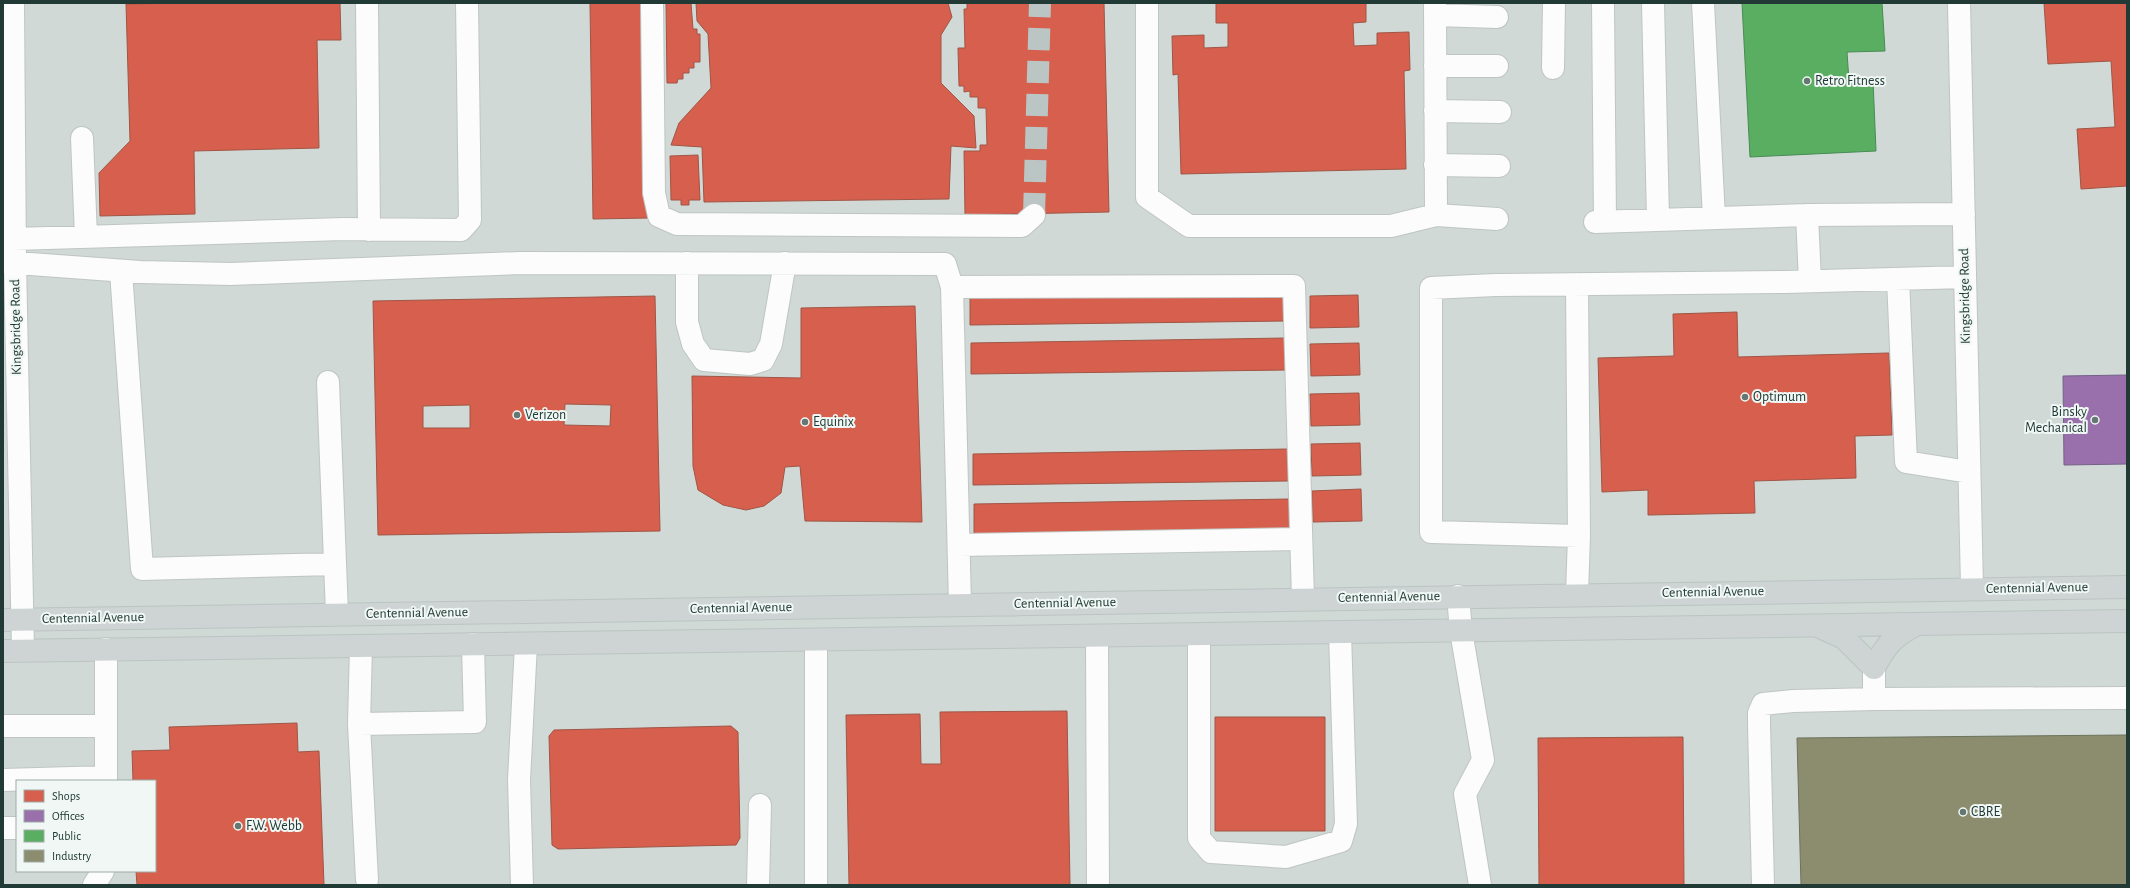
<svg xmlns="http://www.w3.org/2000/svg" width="2130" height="888" font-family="'Alegreya Sans',sans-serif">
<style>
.built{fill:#d0d9d6;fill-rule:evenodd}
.shops{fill:#d6604d;stroke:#a05546;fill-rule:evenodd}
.offices{fill:#9970ab;stroke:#756088}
.public{fill:#5aae61;stroke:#498b54}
.industry{fill:#8c8c6e;stroke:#6c735d}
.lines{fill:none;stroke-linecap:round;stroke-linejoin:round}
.minor-tunnel{stroke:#bbc5c3;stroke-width:22;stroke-dasharray:22 11;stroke-linecap:butt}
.minor-casing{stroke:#bfc5c3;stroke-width:24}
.major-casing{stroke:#bcc4c2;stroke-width:24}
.minor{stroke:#fbfcfb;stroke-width:22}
.major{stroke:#cdd4d3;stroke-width:22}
.poi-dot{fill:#657773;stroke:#f0f7f4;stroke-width:1.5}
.labels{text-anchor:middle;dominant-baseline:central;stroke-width:4;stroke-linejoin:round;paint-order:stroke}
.poi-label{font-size:14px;fill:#213a35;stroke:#f0f7f4;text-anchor:start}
.street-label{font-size:14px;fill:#213a35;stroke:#f0f7f4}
</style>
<rect width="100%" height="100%" fill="#e2e8e6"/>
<!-- built -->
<path class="built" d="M3,3H2127V885H3ZM17,781H155V871H17Z"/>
<!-- shops -->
<path class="shops" d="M188,3H340L341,40H317L319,148L194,151L195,214L100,216L99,173L130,141L126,4Z
M590,3H647L649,218L593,219Z
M666,3H691L693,29H697V34H700V62H694V68H689V73H683V79H678L677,83H667Z
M696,3H948L952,17L941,35V83L974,116L976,148L951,146L949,199L704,202L702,147L671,145L679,123L711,88L708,34L697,21Z
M967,3H1104L1109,212L965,215L964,151H980V145H987L986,108H978V97H970V91L964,92V86H959L958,48H965L964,9H967Z
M1216,3H1366V22L1353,23L1354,46L1377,45V33L1409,32L1410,70L1404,71L1406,169L1181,174L1178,74L1173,75L1172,36L1204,35V48L1228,47V23H1216Z
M2044,3H2127V186L2081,189L2077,129L2115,127L2111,61L2048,64Z
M698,155L700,200H689V205H681V200H671L670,156Z
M1285,289L1286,321L970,325V294Z
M1358,295L1359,327L1310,328V296Z
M655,296L660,531L378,535L373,301ZM565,404L611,405L610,426L564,425ZM470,405V428H423V406Z
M915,306L922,522L805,521L800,466L785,467L781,493L764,506L746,510L723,505L698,490L693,466L692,376L801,378V308Z
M1737,312L1738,357L1889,353L1892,435L1855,436L1856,478L1754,481L1755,513L1648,515V490L1602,492L1598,358L1674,356L1673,314Z
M1286,338L1287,370L971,374V343Z
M1359,343L1360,375L1311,376L1310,344Z
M1359,393L1360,425L1311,426L1310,394Z
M1360,443L1361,475L1312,476L1311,444Z
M1288,449V481L973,485V454Z
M1361,489L1362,521L1313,522L1312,491Z
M1289,499L1290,532L974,536V504Z
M1067,711L1070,885H849L846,715L920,714L921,764H941L940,712Z
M1215,717H1325V831H1215Z
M297,723L298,752L319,751L324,885H137L136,871H155V781H133L132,751L170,750L169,727Z
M731,726L738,732L740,838L736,845L558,849L552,845L549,736L554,730Z
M1683,737L1684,885H1539L1538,738Z"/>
<!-- offices -->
<path class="offices" d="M2127,375V464L2064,465L2063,376Z"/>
<!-- public -->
<path class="public" d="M1742,3H1882L1885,51L1847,52L1849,81L1873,80L1876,151L1750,157Z"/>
<!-- industry -->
<path class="industry" d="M2127,735V885H1801L1797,738Z"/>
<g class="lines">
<!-- minor-tunnel -->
<path class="minor-tunnel" d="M1034,215L1040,3"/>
<defs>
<path id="minor" d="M13,3L15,261L23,650
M367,3L369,230
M652,3L654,193L659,216L677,224L1022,226L1034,215
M1147,3V197L1189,226H1391L1436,215L1435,3
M1603,3L1605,221
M1653,3L1658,219
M1703,3L1714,218
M1959,3L1972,588
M1435,15L1497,17
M1435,66H1497
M1553,68L1554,3
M1435,111L1500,112
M82,138L86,237
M1435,165L1499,166
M1436,215L1497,219
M1807,215L1810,281
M1595,222L1807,215L1964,214
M14,239L343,229L461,230L470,220L467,3
M3,262L140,272L231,274L520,263L945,264L952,287L960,604
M687,263V322L693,344L704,360L750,364L763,360L771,344L785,263
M121,271L142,569L335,564
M1898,279L1906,462L1969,472
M1577,284L1579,536L1577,594
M952,287L1294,286L1303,599
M328,382L337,614
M1579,536L1431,532V288L1495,285L1786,282L1965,277
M959,545L1301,539
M1458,596L1461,631L1483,760L1465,794L1480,885
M1199,635V838L1211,852L1286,857L1341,841L1346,824L1340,633
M1097,636L1098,885
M816,640V885
M361,646L359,724L475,722L473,644
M1874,668V699
M359,724L367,880
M3,726H105
M3,780L106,777
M106,781V649
M3,828H17
M94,885L103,871
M522,885L519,780L526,644
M758,885L760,805
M1763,885L1759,724V713L1763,704L1793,701L1874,699L2127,698"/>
<path id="major" d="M3,620L2127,587
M1820,627L1844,638L1874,668C1887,643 1893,637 1917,624
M3,651L2127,621"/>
</defs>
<!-- minor casing -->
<use href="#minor" class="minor-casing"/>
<!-- major casing -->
<use href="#major" class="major-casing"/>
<!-- minor -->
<use href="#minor" class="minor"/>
<!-- major -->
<use href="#major" class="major"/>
</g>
<!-- markers -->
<g class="poi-dot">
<circle cx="1807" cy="81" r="4"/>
<circle cx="1745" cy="397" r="4"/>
<circle cx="517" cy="415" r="4"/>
<circle cx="2095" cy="420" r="4"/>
<circle cx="805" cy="422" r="4"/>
<circle cx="1963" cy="812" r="4"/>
<circle cx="238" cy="826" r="4"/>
</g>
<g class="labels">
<!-- poi labels -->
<g class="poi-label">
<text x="1815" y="81">Retro Fitness</text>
<text x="1753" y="397">Optimum</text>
<text x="2087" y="412" text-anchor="end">Binsky<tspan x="2087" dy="16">Mechanical</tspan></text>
<text x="525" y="415">Verizon</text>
<text x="813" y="422">Equinix</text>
<text x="1971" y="812">CBRE</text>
<text x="246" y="826">F.W. Webb</text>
</g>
<!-- street labels -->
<g class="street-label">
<text transform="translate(1965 296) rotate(-91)">Kingsbridge Road</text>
<text transform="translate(16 327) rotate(-91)">Kingsbridge Road</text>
<text transform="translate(2037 588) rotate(-1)">Centennial Avenue</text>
<text transform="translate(1713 592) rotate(-1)">Centennial Avenue</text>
<text transform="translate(1389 597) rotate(-1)">Centennial Avenue</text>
<text transform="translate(1065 603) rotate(-1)">Centennial Avenue</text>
<text transform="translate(741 608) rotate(-1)">Centennial Avenue</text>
<text transform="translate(417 613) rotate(-1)">Centennial Avenue</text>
<text transform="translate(93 618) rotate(-1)">Centennial Avenue</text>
</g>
</g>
<!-- border -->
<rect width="2130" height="888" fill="none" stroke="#213a35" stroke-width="8"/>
<!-- legend -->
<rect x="16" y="780" width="140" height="92" fill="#f0f7f4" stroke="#9daba8"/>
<rect x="24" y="790" width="20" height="12" fill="#d6604d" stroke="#9daba8"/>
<text x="52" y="800" font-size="12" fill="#213a35">Shops</text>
<rect x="24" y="810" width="20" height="12" fill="#9970ab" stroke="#9daba8"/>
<text x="52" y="820" font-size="12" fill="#213a35">Offices</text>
<rect x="24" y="830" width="20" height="12" fill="#5aae61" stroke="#9daba8"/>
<text x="52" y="840" font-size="12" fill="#213a35">Public</text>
<rect x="24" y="850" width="20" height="12" fill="#8c8c6e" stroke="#9daba8"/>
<text x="52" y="860" font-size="12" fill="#213a35">Industry</text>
</svg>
